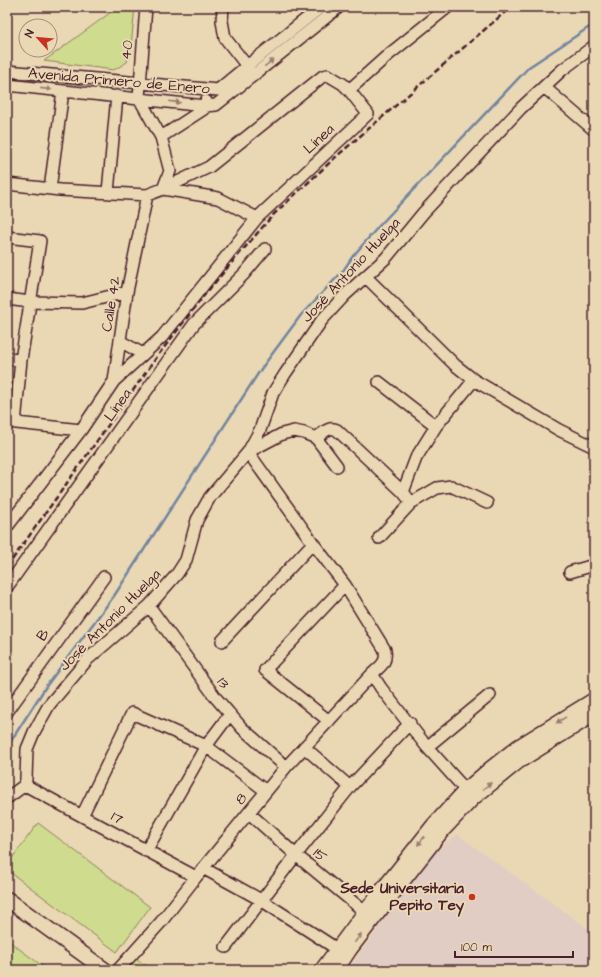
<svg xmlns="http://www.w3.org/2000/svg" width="601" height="977" font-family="'Architects Daughter',sans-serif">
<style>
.built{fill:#e1cdc3}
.green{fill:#cfdb8e;stroke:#8c7d5c}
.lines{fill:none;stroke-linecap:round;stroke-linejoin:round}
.stream{stroke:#71849e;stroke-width:2.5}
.minor-casing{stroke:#4a1f2b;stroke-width:14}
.major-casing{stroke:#4a1f2b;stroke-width:17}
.minor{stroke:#ead8b5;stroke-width:11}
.major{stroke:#ead8b5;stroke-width:14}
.rail{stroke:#4a1f2b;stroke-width:2.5;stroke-dasharray:6 3;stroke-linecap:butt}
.oneway{fill:#9a7c70}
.poi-dot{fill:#c8321e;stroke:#ead8b5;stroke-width:1.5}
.labels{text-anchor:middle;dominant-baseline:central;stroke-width:4;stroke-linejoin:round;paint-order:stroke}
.street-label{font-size:15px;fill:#4a1f2b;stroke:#ead8b5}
.poi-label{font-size:15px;font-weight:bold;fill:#4a1f2b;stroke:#ead8b5;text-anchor:end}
</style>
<rect width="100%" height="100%" fill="#ead8b5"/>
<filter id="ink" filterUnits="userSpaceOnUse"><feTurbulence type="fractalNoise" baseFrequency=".025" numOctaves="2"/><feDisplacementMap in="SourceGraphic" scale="8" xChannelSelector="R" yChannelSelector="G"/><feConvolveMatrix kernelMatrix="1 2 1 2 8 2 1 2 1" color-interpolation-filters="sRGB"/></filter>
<g filter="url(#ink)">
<!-- built -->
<path class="built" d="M457,834L594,933V970H348L427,860Z"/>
<!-- green -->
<path class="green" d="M118,7H135L131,46L127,62L114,70L44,61Z
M38,823L150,907L117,952L7,870V865Z
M7,940L48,970H7Z
M135,958L153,970H126Z"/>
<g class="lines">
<!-- stream -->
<path class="stream" d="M7,747L47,685L114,596L261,369L301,315L343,271L353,256L379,226L529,67L594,24"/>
<defs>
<path id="minor" d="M223,7L222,21L225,38L247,66L250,72
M7,71L218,90L247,66L321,7
M7,85L205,106L216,105L339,7
M544,87L594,130
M349,90L387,56L448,7
M161,137L204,109L206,101
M7,184L60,190L147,195
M50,189L63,91
M163,189L218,198L257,218
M108,192L117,96
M7,237L40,241L21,360L15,423
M366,277L455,365L474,380L559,430L594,447
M7,299L30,302L82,303L127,292
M120,341L143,354
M7,359L21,360
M114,381L162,337L257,218L368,114L349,90L343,84L328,75L323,76L209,167L163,189
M379,382L436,426
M7,422L81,430
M316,438C323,433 329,426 337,430L403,492L407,497
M403,492L416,458L436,426L474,380
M7,527L81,430L114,381L127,292L147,195L163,189L170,171L161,137L139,98L146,7
M379,538L411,503L437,488L451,486L487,503
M570,572L594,565
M7,587L194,324L244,274L265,249
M149,606L216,698L242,728L286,767
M222,641L313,543
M372,674L381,688L427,747L471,796
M7,712L104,577
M329,721L265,670L345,585
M304,747L350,787
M427,747L490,695
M25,785L82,816L196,877
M7,798L25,785L26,779L27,749L34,732L49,705L88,659L149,606L177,574L186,560L197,520L210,497L248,452L260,430L273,393L285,374L322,320L345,295L386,258L423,213L521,108L562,70L594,46
M249,813L296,855L371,917
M82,816L132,713L206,746L266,791
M146,851L206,746L230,714
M203,868L261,900L337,949
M226,947L296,855L350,787L410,723
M118,970L161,922L196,877L286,767L372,674C381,666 387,663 385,650L345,585L313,543L248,452L282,434L294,431L304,433L316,438L337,466"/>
<path id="major" d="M7,899L105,970
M322,970L365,912L433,826L466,790L489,770L518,747L594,700
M336,970L350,949L373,919L441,832L473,798L519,761L594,714"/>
</defs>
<!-- minor casing -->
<use href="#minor" class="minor-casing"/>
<!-- major casing -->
<use href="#major" class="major-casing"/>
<!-- minor -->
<use href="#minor" class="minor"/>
<!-- major -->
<use href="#major" class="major"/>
<!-- rail -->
<path class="rail" d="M7,567L159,354L206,293L234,260L274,214L338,155L511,7"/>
</g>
<!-- one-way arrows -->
<defs><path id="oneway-solid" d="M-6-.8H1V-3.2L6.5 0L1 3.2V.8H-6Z"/></defs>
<g class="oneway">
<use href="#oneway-solid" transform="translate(269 63) rotate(-38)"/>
<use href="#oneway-solid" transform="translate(46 89) rotate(6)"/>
<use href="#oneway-solid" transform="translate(175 102) rotate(6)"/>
<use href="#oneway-solid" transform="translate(561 720) rotate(148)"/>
<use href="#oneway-solid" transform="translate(487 786) rotate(-39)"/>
<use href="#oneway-solid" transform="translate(421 841) rotate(128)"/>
<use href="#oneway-solid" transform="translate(358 938) rotate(-53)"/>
</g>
</g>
<!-- markers -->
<circle class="poi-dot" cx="472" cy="897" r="4"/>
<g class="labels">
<!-- street labels -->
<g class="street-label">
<text transform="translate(127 50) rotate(-85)">40</text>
<text transform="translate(119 81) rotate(5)">Avenida Primero de Enero</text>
<text transform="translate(319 139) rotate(-43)">Línea</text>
<text transform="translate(351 270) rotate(-47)">José Antonio Huelga</text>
<text transform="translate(111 304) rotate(-81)">Calle 42</text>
<text transform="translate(118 405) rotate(-55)">Línea</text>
<text transform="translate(110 620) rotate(-45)">José Antonio Huelga</text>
<text transform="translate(43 635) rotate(-54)">B</text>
<text transform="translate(223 683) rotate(53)">13</text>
<text transform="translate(241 799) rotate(-51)">8</text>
<text transform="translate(117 818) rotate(28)">17</text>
<text transform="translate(320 855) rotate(40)">15</text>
</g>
<!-- poi labels -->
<g class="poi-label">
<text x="464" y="888">Sede Universitaria<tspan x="464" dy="17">Pepito Tey</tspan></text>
</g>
</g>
<!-- margin -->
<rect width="601" height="977" fill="none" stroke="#ead8b5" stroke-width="24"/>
<rect x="12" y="12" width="577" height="953" fill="none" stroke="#4a1f2b" stroke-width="1.5" filter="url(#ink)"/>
<!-- north arrow -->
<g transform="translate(38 38) rotate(297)"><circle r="19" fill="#ead8b5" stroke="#aa8e7e"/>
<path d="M0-3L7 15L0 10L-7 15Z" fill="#c8321e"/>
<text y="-6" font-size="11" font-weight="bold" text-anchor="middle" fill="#4a1f2b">N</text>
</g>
<!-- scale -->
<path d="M455 951v6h118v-6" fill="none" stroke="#4a1f2b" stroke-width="2"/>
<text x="461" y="951" font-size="12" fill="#4a1f2b" stroke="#ead8b5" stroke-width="3" paint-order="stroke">100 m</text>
</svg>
